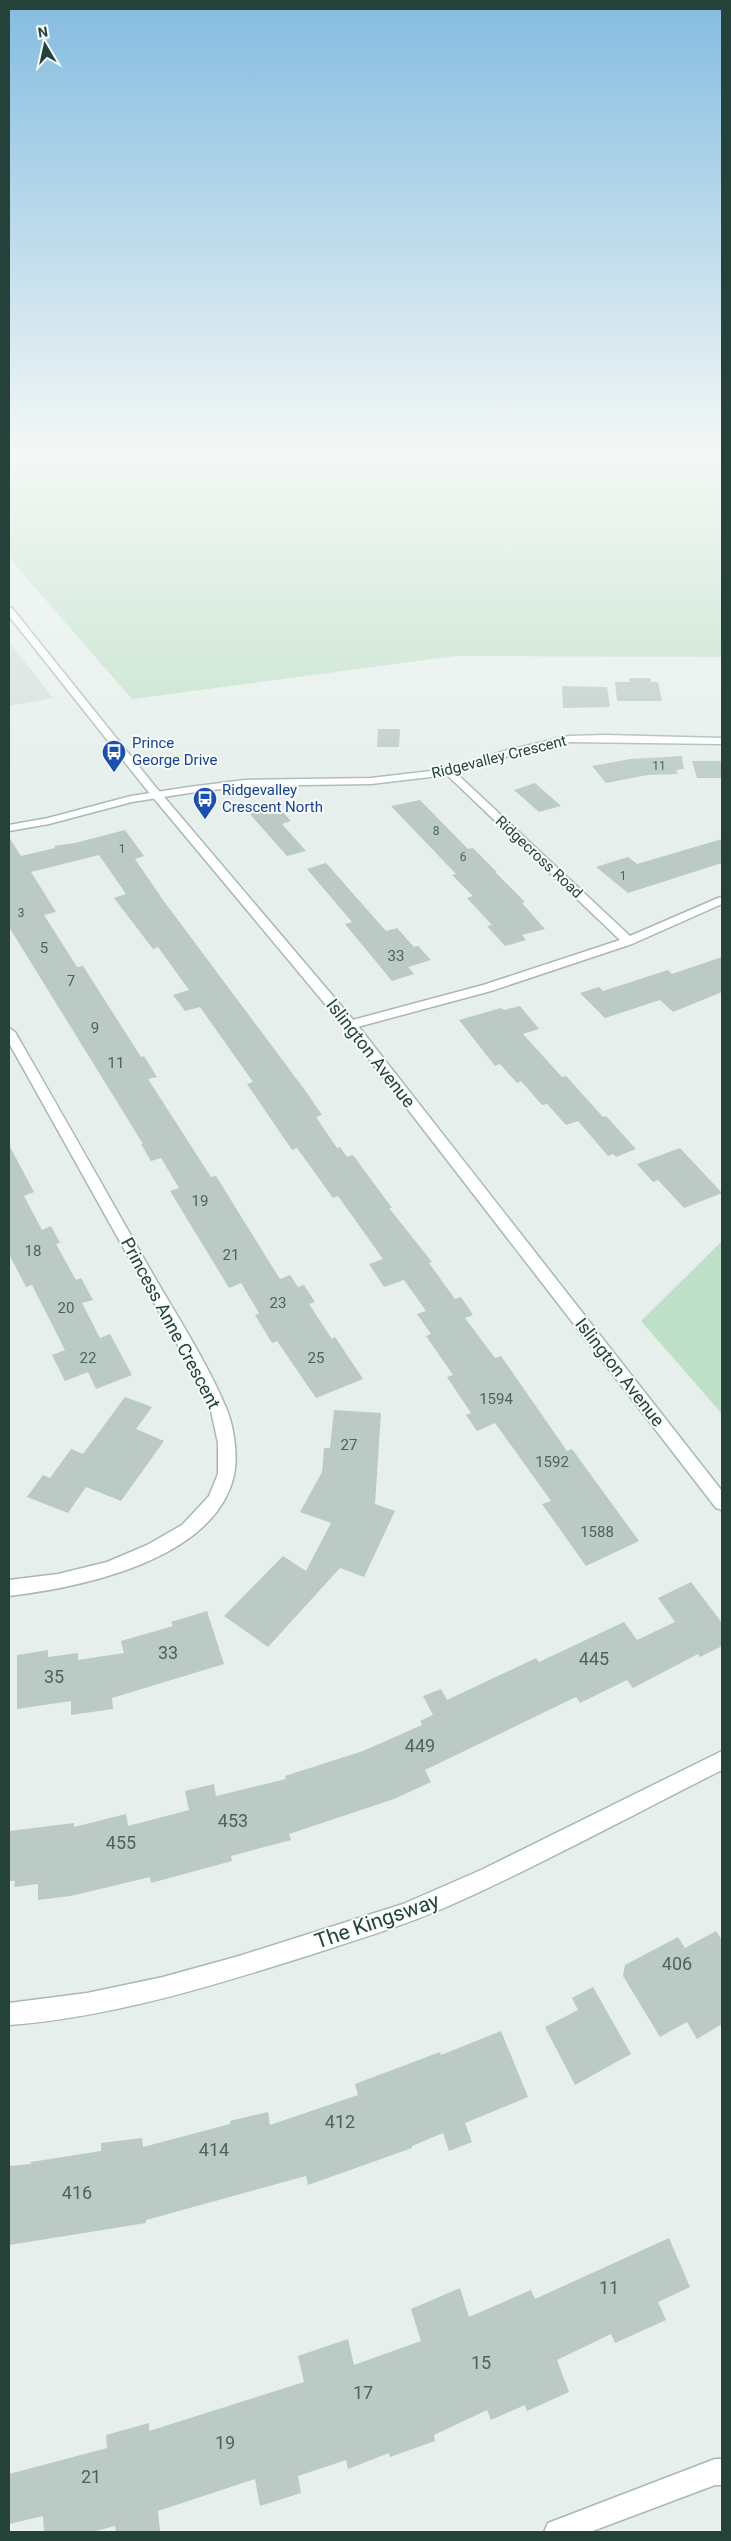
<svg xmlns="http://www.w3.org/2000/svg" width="731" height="2541" font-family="Roboto,sans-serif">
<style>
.built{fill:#d4dfda}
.green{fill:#bfe0c8}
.building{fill:#bbcac4}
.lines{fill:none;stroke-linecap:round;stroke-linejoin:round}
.minor-casing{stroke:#a8b8b2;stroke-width:3}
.tertiary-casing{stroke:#a8b8b2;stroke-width:3}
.secondary-casing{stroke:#a4bbb3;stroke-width:3}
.minor{fill:#fff;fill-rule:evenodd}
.tertiary{fill:#fff;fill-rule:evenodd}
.secondary{fill:#fff;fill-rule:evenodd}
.labels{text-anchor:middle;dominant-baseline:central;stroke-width:4;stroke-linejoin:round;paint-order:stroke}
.far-number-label{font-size:12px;fill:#4a645c}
.far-transit-label{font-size:15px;fill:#164399;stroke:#f7fbf9;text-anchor:start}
.far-street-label{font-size:15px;fill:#24423a;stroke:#f7fbf9}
.number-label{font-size:15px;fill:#4a645c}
.street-label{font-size:18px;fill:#24423a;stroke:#f7fbf9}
.near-number-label{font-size:18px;fill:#4a645c}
.near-street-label{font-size:21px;fill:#24423a;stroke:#f7fbf9}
</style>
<rect width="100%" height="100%" fill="#e6efeb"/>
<!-- built -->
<path class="built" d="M9,642L53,698L9,706Z"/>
<!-- green -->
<path class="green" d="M9,455H722V657L455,656L132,699L9,558Z
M722,1241V1414L641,1321Z"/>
<!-- building -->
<path class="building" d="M629,678H651V682H658L662,701H617L615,682H630Z
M562,686L607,687L610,707L563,708Z
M378,729H400L399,747H377Z
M682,756L684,769L676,770L678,774L648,775L606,783L592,766L630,759Z
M692,761H722V778H697Z
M535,783L561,806L539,812L514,790Z
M420,800L468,849L473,848L497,872H495L525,902L522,903L545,929L522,935L526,940L505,946L487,926L492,925L467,898L473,896L452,875L456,874L391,806Z
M276,805L291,821L282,824L306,851L287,856L248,812Z
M125,830L144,856L135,859L163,900L307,1093L322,1115L316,1117L337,1148L340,1147L347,1157L353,1155L392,1208H389L432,1262L429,1263L455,1299L461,1297L473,1315L465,1318L495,1358L501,1356L567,1451L572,1449L639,1541L586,1566L542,1504L551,1501L495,1423L477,1431L466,1415L471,1413L447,1377L453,1375L426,1336L431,1334L417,1314L426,1311L404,1280L384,1287L369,1264L383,1259L338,1196L333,1198L297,1148L292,1150L247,1084L253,1082L200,1007L185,1011L173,995L189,990L158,947L153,949L114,898L126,894L99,855L31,872L56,912L44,915L77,967L83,966L141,1057L144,1056L157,1077L148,1079L211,1177L216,1176L280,1279L290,1275L298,1287L304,1285L315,1302L309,1304L332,1339L335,1337L363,1379L316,1398L277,1341L272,1343L255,1315L259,1313L241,1283L229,1288L170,1191L179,1188L161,1158L151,1161L141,1144H143L9,927V837L21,856L55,848L54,846L75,843Z
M722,839V863L628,893L596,867L628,857L637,864Z
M326,863L386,931L397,928L414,947L418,946L431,960L408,967L414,974L392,981L345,924L352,922L307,869Z
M722,957V992L673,1012L660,1000L605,1018L580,993L599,987L603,991L668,970L672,974Z
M520,1006L539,1029L523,1034L562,1077L566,1076L603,1117L606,1116L636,1149L616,1157L613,1154L608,1156L578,1121L566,1125L547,1104L542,1105L521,1081L517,1083L500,1064L495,1066L459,1020L501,1008L504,1010Z
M9,1145L34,1192L24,1196L42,1230L51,1226L60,1243L56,1244L76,1280L81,1278L93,1300L82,1303L100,1338L110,1334L132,1375L96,1389L88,1372L65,1381L52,1355L65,1350L32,1285L26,1287L9,1254Z
M680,1148L722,1193L684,1208L658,1180L653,1182L637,1164Z
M125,1397L152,1407L136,1429L164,1441L121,1501L86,1487L68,1513L27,1497L43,1475L50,1478L71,1449L83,1454Z
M334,1410L381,1413L375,1504L395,1511L364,1577L340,1568L268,1647L224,1616L283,1556L306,1571L331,1523L300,1512L322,1472L324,1448H330Z
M691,1582L722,1623V1646L700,1657L698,1654L633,1688L627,1680L580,1703L576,1697L425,1770L431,1782L394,1799L289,1834L291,1840L231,1856L232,1861L151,1883L150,1877L71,1896L38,1900V1884L14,1887L15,1881H9V1831L74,1823V1827L126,1814L128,1826L189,1810L185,1791L214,1784L216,1796L286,1779L285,1776L363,1751L422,1725L420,1721L433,1715L423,1696L441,1689L447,1700L536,1658L539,1662L624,1622L637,1640L675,1622L658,1598Z
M207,1611L224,1664L112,1698L113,1709L71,1715V1701L17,1709V1655L48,1650V1657L78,1653V1660L124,1653L121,1641L173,1626L171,1622Z
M716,1931L722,1940V2024L697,2039L687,2022L660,2037L623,1976L625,1965L678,1937L685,1948Z
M593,1987L631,2054L575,2085L545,2027L578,2010L572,1998Z
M501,2031L528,2097L465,2123L472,2142L449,2151L443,2133L412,2146V2148L308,2185L306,2176L146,2220V2223L9,2245V2166L31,2164V2162L101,2151V2143L142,2138L143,2147L230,2124V2121L268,2112L270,2125L358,2095L355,2084L440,2052L441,2055Z
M669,2238L690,2287L658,2302L666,2320L615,2343L611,2334L557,2360L569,2392L527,2411L525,2405L491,2420L487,2410L434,2435L435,2441L390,2457L389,2453L348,2469L346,2460L298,2476L301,2493L260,2506L255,2479L158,2511L160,2532H116L115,2526L92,2532H44L43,2516L9,2524V2474L107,2448L106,2435L149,2423V2431L304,2382L298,2356L348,2339L354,2365L421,2341L411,2309L460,2288L469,2317L531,2290L535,2299Z"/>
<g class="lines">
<defs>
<path id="minor" d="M606,735L722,738V744L569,742L515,754L456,773L630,936L718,898L722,897V904L632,944L491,991L350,1029L345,1028L344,1025L345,1022L483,985L620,940L447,775L371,784L245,786L189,793L132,802L49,824L9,831V825L48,818L131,796L189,787L245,780L371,778L448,769L508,750L569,736Z
M9,1028L15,1032C61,1112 106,1191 151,1271C177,1316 207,1362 227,1410C234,1428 238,1456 234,1475C215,1560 82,1587 9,1596V1580L58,1574L107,1562L147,1545L182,1525L209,1496L218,1474V1443L211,1411L181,1351L9,1043Z
M715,2459H722V2485H715L590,2532H544L548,2523Z"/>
<path id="tertiary" d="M722,1751V1770C636,1813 550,1860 462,1900C413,1923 362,1938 310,1955C212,1986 112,2017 9,2025V2003L87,1993L163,1977L239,1956L403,1904L481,1870Z"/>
<path id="secondary" d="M9,607L12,608L154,785L355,1022L722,1491V1510L716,1508L345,1028L146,789L9,616Z"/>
</defs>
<!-- minor casing -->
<use href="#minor" class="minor-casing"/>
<!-- tertiary casing -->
<use href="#tertiary" class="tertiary-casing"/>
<!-- secondary casing -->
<use href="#secondary" class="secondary-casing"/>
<!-- minor -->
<use href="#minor" class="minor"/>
<!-- tertiary -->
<use href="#tertiary" class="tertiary"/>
<!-- secondary -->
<use href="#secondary" class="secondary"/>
</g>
<!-- sky -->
<linearGradient id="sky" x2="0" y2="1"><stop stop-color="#84bce0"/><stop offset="0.56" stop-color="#f4f8f6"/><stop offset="1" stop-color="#f4f8f6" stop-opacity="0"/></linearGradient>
<rect width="731" height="811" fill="url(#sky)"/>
<!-- icons -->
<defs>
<symbol id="bus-pin" viewBox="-11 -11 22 30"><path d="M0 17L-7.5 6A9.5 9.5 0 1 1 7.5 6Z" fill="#1a4fb4" stroke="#f7fbf9"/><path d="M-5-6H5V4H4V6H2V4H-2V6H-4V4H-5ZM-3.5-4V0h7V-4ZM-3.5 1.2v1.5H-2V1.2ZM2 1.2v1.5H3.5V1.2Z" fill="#fff"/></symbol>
</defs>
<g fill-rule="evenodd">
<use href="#bus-pin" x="100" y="738" width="28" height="38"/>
<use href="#bus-pin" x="191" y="785" width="28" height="38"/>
</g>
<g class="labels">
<!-- far-number labels -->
<g class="far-number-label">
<text x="659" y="766">11</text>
<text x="436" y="831">8</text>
<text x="122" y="849">1</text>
<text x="463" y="857">6</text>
<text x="623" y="876">1</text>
<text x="21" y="913">3</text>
</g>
<!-- far-transit labels -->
<g class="far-transit-label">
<text x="132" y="743">Prince<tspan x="132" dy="17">George Drive</tspan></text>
<text x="222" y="790">Ridgevalley<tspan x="222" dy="17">Crescent North</tspan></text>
</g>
<!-- far-street labels -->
<g class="far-street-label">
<text transform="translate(499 757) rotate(-14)">Ridgevalley Crescent</text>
<text transform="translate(539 857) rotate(43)">Ridgecross Road</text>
</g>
<!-- number labels -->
<g class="number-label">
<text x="44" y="948">5</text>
<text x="396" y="956">33</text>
<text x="71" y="981">7</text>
<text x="95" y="1028">9</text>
<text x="116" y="1063">11</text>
<text x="200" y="1201">19</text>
<text x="33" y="1251">18</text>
<text x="231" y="1255">21</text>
<text x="278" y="1303">23</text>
<text x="66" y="1308">20</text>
<text x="88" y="1358">22</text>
<text x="316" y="1358">25</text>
<text x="496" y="1399">1594</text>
<text x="349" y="1445">27</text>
<text x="552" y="1462">1592</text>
<text x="597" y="1532">1588</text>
</g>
<!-- street labels -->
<g class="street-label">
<text transform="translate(371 1053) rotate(52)">Islington Avenue</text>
<text transform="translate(171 1323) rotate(62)">Princess Anne Crescent</text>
<text transform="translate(620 1372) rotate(52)">Islington Avenue</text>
</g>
<!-- near-number labels -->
<g class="near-number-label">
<text x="168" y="1652">33</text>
<text x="594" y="1658">445</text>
<text x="54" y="1676">35</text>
<text x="420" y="1745">449</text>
<text x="233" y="1820">453</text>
<text x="121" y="1842">455</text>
<text x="677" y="1963">406</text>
<text x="340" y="2121">412</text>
<text x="214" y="2149">414</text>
<text x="77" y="2192">416</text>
<text x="609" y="2287">11</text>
<text x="481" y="2362">15</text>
<text x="363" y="2392">17</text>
<text x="225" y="2442">19</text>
<text x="91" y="2476">21</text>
</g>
<!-- near-street labels -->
<g class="near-street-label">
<text transform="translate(377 1921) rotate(-19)">The Kingsway</text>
</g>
</g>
<!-- border -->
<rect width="731" height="2541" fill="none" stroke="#24423a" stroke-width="20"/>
<!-- north arrow -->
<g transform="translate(45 45) rotate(351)" stroke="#f7fbf9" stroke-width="4" paint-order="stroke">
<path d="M0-4L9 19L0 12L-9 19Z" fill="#24423a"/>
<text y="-8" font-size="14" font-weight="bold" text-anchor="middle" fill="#24423a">N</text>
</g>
</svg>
